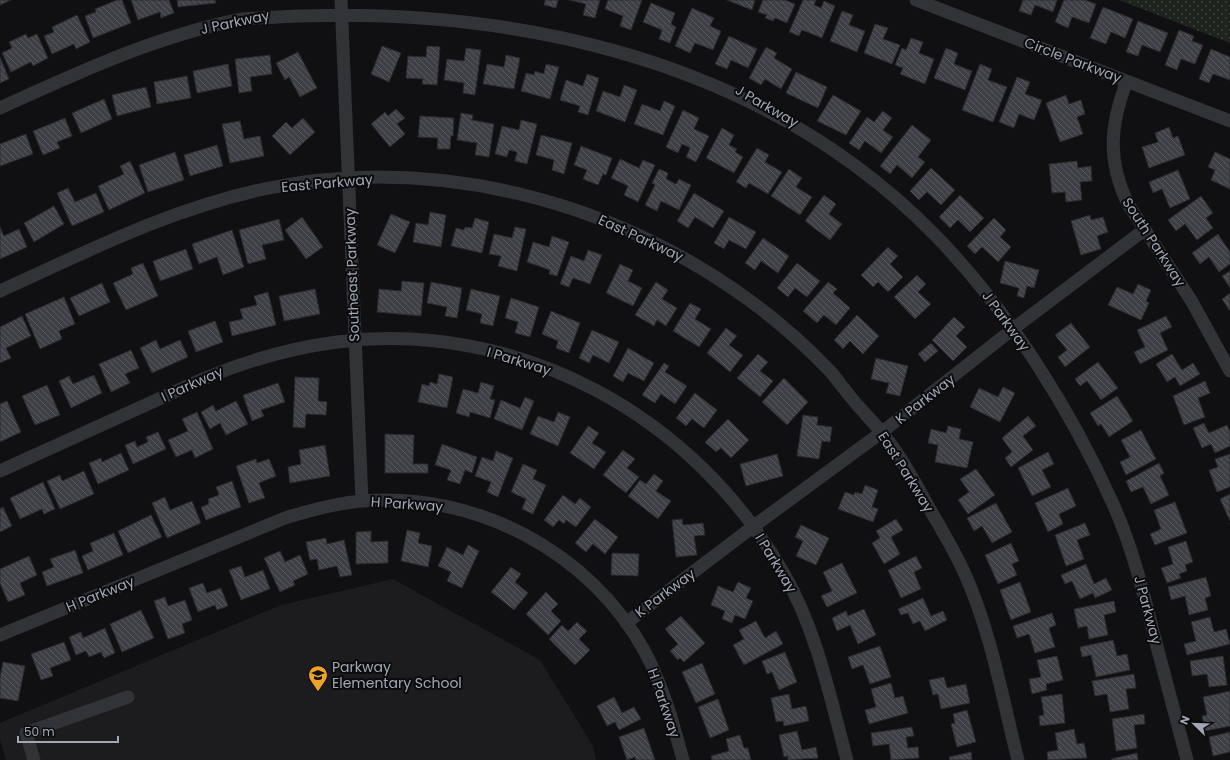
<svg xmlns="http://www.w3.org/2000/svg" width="1230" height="760" font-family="Poppins,sans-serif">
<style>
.built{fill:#1c1c1f}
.park{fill:url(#park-dots)}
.building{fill:url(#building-back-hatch);stroke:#2a2a2e}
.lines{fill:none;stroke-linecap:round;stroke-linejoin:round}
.minor{stroke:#313337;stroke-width:13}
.labels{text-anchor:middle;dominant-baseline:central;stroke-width:4;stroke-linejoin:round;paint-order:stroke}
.street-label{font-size:14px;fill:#a2a8b3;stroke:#0b0b0d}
.poi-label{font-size:14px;fill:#a2a8b3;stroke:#0b0b0d;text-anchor:start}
</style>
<defs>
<pattern id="park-dots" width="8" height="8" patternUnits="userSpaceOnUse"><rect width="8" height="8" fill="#1d241d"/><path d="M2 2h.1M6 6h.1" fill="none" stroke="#3b413b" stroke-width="1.8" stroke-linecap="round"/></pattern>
<pattern id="building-back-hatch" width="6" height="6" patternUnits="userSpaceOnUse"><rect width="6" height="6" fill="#3f4045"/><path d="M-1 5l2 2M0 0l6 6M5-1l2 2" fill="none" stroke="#58595d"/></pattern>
</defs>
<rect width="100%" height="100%" fill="#101012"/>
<!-- built -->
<path class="built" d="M393,579L540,660L593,746L596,760H6L0,740V723L281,605Z"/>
<!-- park -->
<path class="park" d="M1119,0H1230V43Z"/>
<!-- building -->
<path class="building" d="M0,0H11L0,5Z
M117,0H122L131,23L93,38L85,16L96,12L95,9Z
M131,0H169L174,13L161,18L160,12L138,20Z
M177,0H215L216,3L178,7Z
M545,0H558L556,8L544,5Z
M569,0H600L595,18L583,15L586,4Z
M608,0H642L631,30L620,26L623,16L605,9Z
M727,0H755L752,10Z
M763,0H785L795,4L787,23L775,18L773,21L765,18L767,15L758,12Z
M803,0H816L814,5L821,8L824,1L835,6L822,38L802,30L799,36L789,32Z
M1023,0H1057L1053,12L1035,5L1031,15L1019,11Z
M1064,0H1085L1096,4L1089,23L1072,17L1068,28L1055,22Z
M651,3L675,13L671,24L676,27L670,43L659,39L662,30L643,22Z
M1103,7L1133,19L1125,38L1111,32L1106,44L1090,38Z
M692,8L714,18L710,26L721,31L713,50L695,43L690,53L675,46Z
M842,11L853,15L849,25L865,31L857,52L830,41Z
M77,15L90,42L76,49L74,44L52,54L44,36L54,32L52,27Z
M1138,21L1168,33L1160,52L1142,45L1138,56L1126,52Z
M875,24L888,28L883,39L900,45L892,64L864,53Z
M1179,30L1194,36L1192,41L1203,45L1195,64L1181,59L1177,70L1165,65Z
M26,34L28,38L37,34L48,58L33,66L31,62L11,72L2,53L12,48L9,42Z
M729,36L757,49L748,68L731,60L727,69L715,64Z
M911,38L923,42L919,53L934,59L925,84L900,74L903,68L895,65L902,48L906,50Z
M382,46L401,53L389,82L371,74Z
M427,46L440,47L437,85L422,84L423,79L406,78L408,56L426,57Z
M766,47L777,53L774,58L792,69L781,89L765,79L761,85L749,78Z
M466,48L481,50L475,95L463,93L464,83L444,80L447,59L464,61Z
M946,48L958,53L954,64L972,71L965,90L934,78Z
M1211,49L1230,57V80L1213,74L1209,83L1199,79Z
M298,52L317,88L300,97L289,77L285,80L276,63Z
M270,55L272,74L250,77L252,91L239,93L235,59Z
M506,55L520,58L514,89L483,84L487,64L504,67Z
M0,57L9,79L0,83Z
M228,64L232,86L197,93L193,71Z
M546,64L559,67L550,99L521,91L526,73L534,75L535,71L544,74Z
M980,64L992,69L988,80L1007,87L993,122L962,110Z
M796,72L827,87L818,108L786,93Z
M587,74L599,78L588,115L578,112L580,106L560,100L566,80L583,86Z
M187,76L191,98L157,104L154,82Z
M1017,77L1030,82L1025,94L1042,100L1034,120L1019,114L1014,128L999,122Z
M624,85L637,90L625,122L596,111L603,91L620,97Z
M146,87L151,107L117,116L112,95Z
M833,95L861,111L846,135L817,121Z
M1066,95L1069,104L1081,100L1085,114L1077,117L1083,134L1060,142L1046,103Z
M104,99L112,119L81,133L72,113Z
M664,101L675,106L663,135L634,124L642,104L660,111Z
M396,109L405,118L397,124L405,134L390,147L371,124L385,112L388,116Z
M683,110L699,118L694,129L709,136L696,162L686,157L690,148L682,144L678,153L666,147Z
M883,111L892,118L883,130L893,137L881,153L865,141L859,150L849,143L867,117L874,122Z
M461,113L473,115L472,120L494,124L489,157L475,155L477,143L457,140Z
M420,116L454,118L453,136H451L450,149H437L438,138L418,137Z
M65,118L72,136L57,142L60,148L43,155L33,131Z
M303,118L315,132L290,155L272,136L286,122L292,128Z
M521,120L537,124L527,164L515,161L517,152L509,150L507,157L495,154L502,126L519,130Z
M240,121L244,139L260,136L264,156L230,163L222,124Z
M912,125L931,140L918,157L925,162L912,178L897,165L890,174L880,166Z
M1169,127L1173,138L1178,136L1185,155L1149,168L1142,147L1158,142L1155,133Z
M722,128L734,135L729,145L737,149L735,152L743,157L734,173L706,158Z
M26,134L33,154L0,166V144Z
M541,135L572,143L564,174L552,170L554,160L536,155Z
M217,145L223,166L190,176L184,155Z
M581,146L612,158L606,175L603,174L598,185L583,179L587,170L574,165Z
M757,148L769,155L765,162L782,172L768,194L749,183L746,188L736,182Z
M175,152L184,180L148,192L139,165Z
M1215,152L1230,159V189L1211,180L1215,170L1208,167Z
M620,159L639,168L643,160L655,165L638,202L624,195L628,186L611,178Z
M130,161L145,193L109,210L98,186L124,174L120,166Z
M1077,161L1078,168L1091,166L1092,181L1080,182L1082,200L1066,202L1065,192L1052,193L1049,164Z
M931,168L955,190L941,205L927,192L919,200L910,191Z
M659,169L668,173L666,179L676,184L679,179L691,185L679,210L661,201L657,211L645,205L655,185L652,183Z
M789,169L802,178L796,187L812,197L800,215L771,196Z
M1178,170L1190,199L1170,208L1162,189L1153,193L1149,182Z
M68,188L75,202L96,193L104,212L72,226L57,193Z
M694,193L724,211L713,228L695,217L688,228L677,221Z
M824,195L836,204L829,214L842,224L830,240L805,221Z
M960,195L984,218L970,232L958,220L950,228L939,217Z
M1201,196L1213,213L1206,218L1213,228L1197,240L1185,224L1176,231L1168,220Z
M54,206L64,224L34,242L24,223Z
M430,212L446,215L441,247L413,242L416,223L428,225Z
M391,214L410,222L395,253L377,245Z
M1090,215L1091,220L1103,217L1108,232L1097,236L1101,249L1081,255L1071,221Z
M302,217L323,247L306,259L285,230Z
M729,217L756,232L746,249L729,240L724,249L714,243Z
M475,218L489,222L482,253L451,246L456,228L464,230L465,227L472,228Z
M994,218L1006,230L1000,237L1011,247L998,262L982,247L975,254L967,246Z
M279,219L284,240L262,245L266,259L248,264L239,230Z
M0,227L4,236L19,229L27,247L0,259Z
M515,227L526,229L517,271L498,266L501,256L489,254L494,234L512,238Z
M232,230L244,267L223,275L217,257L199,264L192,244Z
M1218,234L1230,252V264L1219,272L1209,257L1200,264L1192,253Z
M552,236L569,242L557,276L549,274L550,270L527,262L533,242L549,247Z
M763,238L789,256L778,273L761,261L755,270L745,263Z
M888,247L898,256L890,264L903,277L888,292L878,282L873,287L861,275Z
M186,249L193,269L160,281L153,261Z
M588,250L602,255L590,284L573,278L569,287L560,284L571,256L584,261Z
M1005,261L1039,270L1034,288L1027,286L1024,298L1017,296L1019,288L1000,283Z
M143,263L158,296L126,310L113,283L133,274L131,268Z
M797,263L820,281L807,297L795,288L788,297L777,288Z
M620,264L633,270L628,281L642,288L633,306L606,293Z
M1230,271V288L1222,276Z
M917,275L926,284L918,292L931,304L915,319L894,297Z
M402,281L424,283L421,316L377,312L379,289L401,291Z
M431,282L462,288L457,318L445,316L447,307L427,303Z
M656,282L668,290L662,299L677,308L666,326L657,320L654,326L635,315Z
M828,282L837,289L833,293L850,308L836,325L824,315L817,323L803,311Z
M102,283L110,302L79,316L70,298Z
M1138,284L1151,290L1146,301L1149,303L1141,320L1108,305L1117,287L1133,294Z
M315,289L320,314L284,321L279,296Z
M471,289L500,296L493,326L480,323L482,314L466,310Z
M268,292L276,325L232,336L229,322L243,319L240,309L257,305L254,296Z
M1230,293V310H1229L1222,299Z
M64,297L75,324L59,331L62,339L40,349L25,314Z
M511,298L539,307L530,337L515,333L518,322L505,318Z
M690,303L701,309L695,319L711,329L699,347L673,331Z
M551,311L580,323L569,353L556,348L558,341L542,334Z
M857,315L879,336L863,354L850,341L843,349L834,340Z
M22,316L31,336L6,348L11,358L0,363V327Z
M1166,316L1172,327L1160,333L1168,350L1140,364L1134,352L1145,347L1137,330Z
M954,317L965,327L956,336L967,347L953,361L932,340Z
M215,321L223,342L196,352L188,331Z
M1071,323L1090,347L1065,367L1058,357L1067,350L1055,335Z
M726,328L737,336L729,345L743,355L730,372L707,353Z
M592,330L619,342L609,363L593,355L589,363L579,358Z
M156,340L160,349L180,340L188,357L152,373L140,348Z
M931,343L938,351L925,362L918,354Z
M628,348L654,363L644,381L628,373L623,382L613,376Z
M131,350L139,368L125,374L130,383L111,392L99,364Z
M758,354L768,362L760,371L773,381L760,397L737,378Z
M1172,354L1182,370L1193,363L1200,374L1180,386L1175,377L1167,382L1156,364Z
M876,358L908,366L900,396L886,393L889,383L871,379Z
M1098,362L1118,388L1101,400L1087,381L1080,386L1075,379Z
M664,363L669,366L665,372L687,386L675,404L661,394L655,403L642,395Z
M439,374L453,377L447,408L418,402L422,384L429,386L430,382L437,384Z
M94,375L102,393L71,408L59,381L69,376L73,384Z
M295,377L319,378L318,401L327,402L326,415L306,414L305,428L293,427Z
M784,378L808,402L787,425L762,402Z
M1205,381L1210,393L1198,398L1205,417L1184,425L1173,396Z
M481,382L494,386L490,399L495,400L490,418L470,412L469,417L456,413L463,389L478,393Z
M278,383L285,402L261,410L264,416L252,421L243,395Z
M47,385L60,415L35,425L22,396Z
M1003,387L1015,393L1000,422L970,407L979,388L998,397Z
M695,393L717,410L704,428L692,419L686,426L676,418Z
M1117,396L1133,421L1109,437L1101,424L1098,426L1090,413Z
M525,397L534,401L522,430L494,419L501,400L520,408Z
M7,401L21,432L0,442V404Z
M236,401L248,424L226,435L220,423L210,429L201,412L213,405L216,411Z
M197,412L213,449L195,458L192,450L176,457L168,440L188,431L182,419Z
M558,412L570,417L558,446L530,434L538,416L554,422Z
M803,415L818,417L817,425L832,427L830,442L822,441L819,459L797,456Z
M1028,416L1036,426L1023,436L1033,450L1011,467L1005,458L1012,452L1002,438Z
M728,419L749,440L731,458L721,448L716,452L705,442Z
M1204,423L1209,433L1227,425L1230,432V446L1215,453L1211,444L1202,448L1193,428Z
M588,426L599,433L592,443L606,452L594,469L570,453Z
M948,426L961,429L959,439L973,442L967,468L935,462L938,445L928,443L931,429L946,433Z
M1141,430L1156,459L1126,475L1120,462L1130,457L1121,440Z
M158,432L166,449L133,464L125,445L135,441L137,447L148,442L146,437Z
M385,434L414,435L413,464H428V473H385Z
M442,444L477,457L472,473L465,470L460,484L447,480L451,470L435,465Z
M325,445L330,476L290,483L288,467L301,464L299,450Z
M623,450L635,459L627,468L639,477L626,493L603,475Z
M496,451L513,458L498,497L487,492L491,482L475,476L482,457L493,461Z
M1048,452L1054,464L1042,470L1051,487L1032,496L1018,468Z
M121,453L129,470L98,484L89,463L101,458L102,462Z
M777,454L783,476L746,486L740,464Z
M1230,454V487L1217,492L1209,470L1218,467L1215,459Z
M256,459L257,463L269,459L276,476L259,483L265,498L249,503L236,466Z
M1159,463L1164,473L1160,476L1169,495L1151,504L1143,487L1131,492L1126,481Z
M523,464L537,470L533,479L546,485L533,514L522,509L526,499L511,492Z
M976,469L995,495L968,514L958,500L969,492L960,479Z
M84,471L94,494L60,509L47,481L60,475L62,481Z
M654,474L663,481L656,491L671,501L658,519L628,496L640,480L646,484Z
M232,481L241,507L206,520L201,507L209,504L208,499L219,495L216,487Z
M43,482L55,509L44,514L42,509L20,519L10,498Z
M865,485L878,490L872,507L878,509L873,522L838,509L845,492L854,495L855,492L862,494Z
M1068,488L1076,506L1059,514L1063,524L1048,532L1035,503Z
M1230,494V521L1220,499Z
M563,495L575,504L580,498L591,507L576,527L566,520L564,524L559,520L553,527L544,520Z
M165,497L170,510L192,501L201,523L167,538L152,503Z
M1175,502L1187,533L1155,545L1150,534L1161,529L1154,510Z
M996,503L1012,532L992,543L982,526L974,531L967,518Z
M3,507L12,526L0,532V509Z
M151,515L162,537L128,553L118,531Z
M595,519L618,537L605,554L593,544L586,552L575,543Z
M682,519L683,525L703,523L705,535L694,536L697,555L676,557L672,520Z
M896,519L903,530L891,537L900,554L884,564L872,543L880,538L876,531Z
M1085,523L1090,535L1077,540L1084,559L1066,566L1055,535Z
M801,525L829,538L816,565L796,556L803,541L795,537Z
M407,530L420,533L418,543L432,546L428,567L401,561Z
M371,531V542L388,541V563L356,564V532Z
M114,533L123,555L88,570L82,556L93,551L90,543Z
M326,538L327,544L344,540L352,575L340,577L337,566L319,570L317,559L310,560L306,542Z
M1186,541L1193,562L1185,565L1187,571L1179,574L1181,578L1167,583L1161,568L1173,564L1168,547Z
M1011,543L1019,561L1012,564L1017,575L998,584L985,555Z
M468,545L479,551L462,588L447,581L451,572L438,566L447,547L463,555Z
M75,550L83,573L47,586L42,572L54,567L50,559Z
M280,551L285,562L300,555L308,574L293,581L295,585L280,592L264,558Z
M612,553L639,554L638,576L611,575Z
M29,556L37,575L20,583L25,595L8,602L0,583V569Z
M916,556L922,568L914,572L921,589L901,598L888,570Z
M842,563L857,593L827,607L821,596L832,591L823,572Z
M1086,564L1094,584L1106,578L1112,590L1095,598L1093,593L1080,599L1072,581L1065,584L1061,575Z
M241,566L245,577L263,570L270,589L241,600L229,570Z
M511,567L521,574L515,582L528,593L514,610L491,592Z
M1206,577L1211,596L1205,598L1208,610L1189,615L1185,596L1171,600L1168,587Z
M738,582L751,588L746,598L753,601L745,619L735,615L732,623L722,619L725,611L711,605L718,586L733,592Z
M1020,582L1031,612L1011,620L1000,590Z
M203,583L207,593L221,588L228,606L217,610L215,605L198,612L189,588Z
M546,592L558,604L551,611L561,621L548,635L526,614Z
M165,597L168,606L185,600L192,620L182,624L185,633L168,639L154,601Z
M923,598L931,616L943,611L947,620L925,631L920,621L913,624L908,613L901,615L898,609Z
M1114,601L1116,612L1104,615L1108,635L1089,639L1087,626L1078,628L1074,609Z
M864,609L876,635L858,644L850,625L837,631L832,618L846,611L848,616Z
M141,610L154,638L122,652L110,624Z
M1052,613L1056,625L1049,628L1055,647L1035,653L1029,634L1017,638L1013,626Z
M681,616L705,643L684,662L680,658L678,660L670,651L678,644L665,629Z
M1210,617L1214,632L1226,629L1230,644L1187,655L1184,644L1196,641L1191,622Z
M756,621L765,638L776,631L783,644L744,665L733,645L744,639L739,630Z
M577,622L587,631L579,639L590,650L575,665L549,639L562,625L568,631Z
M105,628L115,653L104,658L101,652L89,657L86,651L76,655L69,637L81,632L83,638Z
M1113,640L1117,656L1127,654L1130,670L1096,677L1091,655L1082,657L1080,647Z
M64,642L71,660L50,668L53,676L41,680L31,654Z
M880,646L891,677L870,684L863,665L852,669L848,657Z
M785,652L797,682L779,690L772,672L767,674L762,661Z
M1057,656L1063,680L1046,684L1047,690L1032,694L1029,679L1041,677L1037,660Z
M1223,656L1227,685L1209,687L1207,674L1192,676L1190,661Z
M3,662L25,666L18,701L0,698V678Z
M702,663L715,694L696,703L682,672Z
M1134,674L1136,688L1126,689L1129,709L1110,712L1107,694L1095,696L1092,681Z
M944,677L947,688L966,684L970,703L941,709L938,694L933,695L929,680Z
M891,683L895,698L903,696L908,713L869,724L865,710L876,707L871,689Z
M1230,691V726L1205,731L1202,716L1207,715L1203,697Z
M789,694L792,709L806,706L809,721L784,726L783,721L776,722L771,698Z
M1062,694L1065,723L1040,726L1039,716L1044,715L1041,697Z
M614,697L622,713L634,707L641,719L619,730L615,722L607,726L597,706Z
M718,699L729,730L710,738L698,707Z
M967,710L976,742L957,747L951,724L955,723L953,714Z
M1144,714L1145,724L1134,725L1137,748L1116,751L1112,719Z
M912,727L914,736L906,737L908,748L918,747L919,758L891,760L889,744L873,746L871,733Z
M644,728L655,760H636L635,757L627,760L619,737Z
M1074,729L1077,744L1084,743L1087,758L1048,760L1047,752L1058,750L1055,733Z
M797,731L802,750L816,747L818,758L788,760V756L784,757L779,735Z
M1230,732V752L1213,756L1209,737Z
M740,735L744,748H748L751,760H712L711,756L729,751L726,739Z
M971,752L972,760H950L949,757Z
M1137,753L1138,760H1112L1111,759Z"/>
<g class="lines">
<!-- minor -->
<path class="minor" d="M341,0L362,501
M916,0L1230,121
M1127,81C1110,125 1107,160 1128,204L1191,300L1230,371
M0,108C79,72 156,36 242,19C494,0 757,52 936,236C1008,310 1071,410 1113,504C1132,546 1143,591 1154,635C1165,677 1176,718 1187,760
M0,291C86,252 170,209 264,189C433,154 610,199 749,300C778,321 805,345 830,371C840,383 849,396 860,408C867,416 875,424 882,433C902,457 917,486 932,513C943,532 955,552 964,572C991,631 1002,697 1018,760
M0,471L203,379C246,361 291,348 337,342C520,319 695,416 784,574C817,631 830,697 847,760
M626,623L754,526L882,432L1013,329L1144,230
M0,635L285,518C311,510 336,503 362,501C475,491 591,552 645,652C663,686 673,723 683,760
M34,760L26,733L128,697"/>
</g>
<!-- icons -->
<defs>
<symbol id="school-pin" viewBox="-11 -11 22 30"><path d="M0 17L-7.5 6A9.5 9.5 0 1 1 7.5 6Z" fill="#f0a32a" stroke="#0b0b0d"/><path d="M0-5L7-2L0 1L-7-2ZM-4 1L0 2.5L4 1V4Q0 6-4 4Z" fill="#111"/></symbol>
</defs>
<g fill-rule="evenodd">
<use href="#school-pin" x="307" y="664" width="22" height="30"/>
</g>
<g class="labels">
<!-- street labels -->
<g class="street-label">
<text transform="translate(235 22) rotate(-12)">J Parkway</text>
<text transform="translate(1073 60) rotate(21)">Circle Parkway</text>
<text transform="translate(767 106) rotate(30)">J Parkway</text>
<text transform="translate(327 183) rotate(-5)">East Parkway</text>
<text transform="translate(641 238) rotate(25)">East Parkway</text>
<text transform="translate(1154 242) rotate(57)">South Parkway</text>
<text transform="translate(352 275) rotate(-92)">Southeast Parkway</text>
<text transform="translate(1006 321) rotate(54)">J Parkway</text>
<text transform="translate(519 361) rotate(17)">I Parkway</text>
<text transform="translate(192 384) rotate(-24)">I Parkway</text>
<text transform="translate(925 399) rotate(-38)">K Parkway</text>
<text transform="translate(906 472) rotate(58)">East Parkway</text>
<text transform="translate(407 504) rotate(4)">H Parkway</text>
<text transform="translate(776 563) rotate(59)">I Parkway</text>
<text transform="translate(665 593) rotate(-37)">K Parkway</text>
<text transform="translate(100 594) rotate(-22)">H Parkway</text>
<text transform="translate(1148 610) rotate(75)">J Parkway</text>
<text transform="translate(664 703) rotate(71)">H Parkway</text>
</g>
<!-- poi labels -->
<g class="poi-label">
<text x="332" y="667">Parkway<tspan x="332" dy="16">Elementary School</tspan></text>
</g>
</g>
<!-- north arrow -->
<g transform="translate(1194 724) rotate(293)" stroke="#0b0b0d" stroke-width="3" paint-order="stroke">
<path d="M0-3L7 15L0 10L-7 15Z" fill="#a2a8b3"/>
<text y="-6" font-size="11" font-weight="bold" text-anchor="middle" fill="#a2a8b3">N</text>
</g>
<!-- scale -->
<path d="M18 736v6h100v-6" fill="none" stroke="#a2a8b3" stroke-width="2"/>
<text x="24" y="736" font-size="12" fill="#a2a8b3" stroke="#0b0b0d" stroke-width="3" paint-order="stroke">50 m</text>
</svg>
